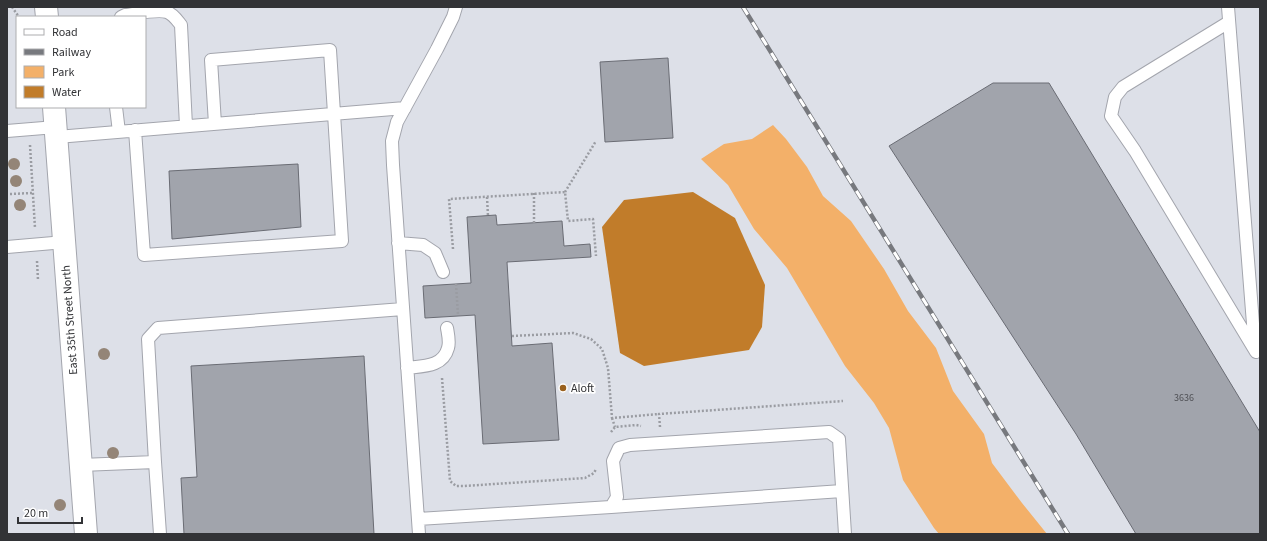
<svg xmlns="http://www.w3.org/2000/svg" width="1267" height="541" font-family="'Source Sans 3',sans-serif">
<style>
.green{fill:#f3b069}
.water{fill:#c17c2a}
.building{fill:#a1a4ac;stroke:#6a6c74}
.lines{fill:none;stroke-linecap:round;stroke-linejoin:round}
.lane-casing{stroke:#a3a5ad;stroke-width:14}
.street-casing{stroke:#a3a5ad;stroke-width:24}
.path{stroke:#9a9ca2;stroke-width:2.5;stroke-dasharray:2 2;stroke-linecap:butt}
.lane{stroke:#fff;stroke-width:12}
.street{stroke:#fff;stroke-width:22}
.rail-casing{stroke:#77797e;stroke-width:4.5}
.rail{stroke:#fff;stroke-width:3;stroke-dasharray:9;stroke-linecap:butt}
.tree{fill:#948577}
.poi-dot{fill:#9a611e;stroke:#fff;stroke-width:1.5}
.labels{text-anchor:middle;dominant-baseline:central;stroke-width:3.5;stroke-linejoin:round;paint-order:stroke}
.number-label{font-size:10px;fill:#4e4f54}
.street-label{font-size:12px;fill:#323336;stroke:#fff}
.poi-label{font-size:12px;fill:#323336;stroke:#fff;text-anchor:start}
</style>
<rect width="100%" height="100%" fill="#dde0e8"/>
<!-- green -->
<path class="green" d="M773,125L786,139L807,167L823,196L851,221L884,269L908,311L936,348L953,391L984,434L992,463L1022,503L1047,534H939L934,528L903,480L889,428L874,403L845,366L787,268L754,229L728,185L701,159L724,144L752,139Z"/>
<!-- water -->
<path class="water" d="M693,192L735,218L765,285L762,327L749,350L644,366L620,353L602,227L624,200Z"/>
<!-- building -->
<path class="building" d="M668,58L673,138L605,142L600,62Z
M993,83H1049L1260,432V534H1136L1076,434L889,146Z
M298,164L301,227L172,239L169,171Z
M496,215L497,225L562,221L564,246L590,244L591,257L507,262L512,346L552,343L559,440L483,444L475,315L425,318L423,286L471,283L467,217Z
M364,356L374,534H184L181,478L197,477L191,366Z"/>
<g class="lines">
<defs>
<path id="lane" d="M1228,7L1255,349
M121,17L125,15C135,14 157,9 167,12C173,14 177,20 181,25L186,126
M1229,22L1123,87L1115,97L1111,116L1135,151L1256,352
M116,107L119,132
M135,130L144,255L342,241L330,50L211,60L215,124
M7,131L56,127
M57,137L405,108
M398,243L423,245L435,253L443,272
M7,247L65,242
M407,368C423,366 443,367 448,348C450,342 448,334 447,328
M155,462L160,534
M81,465L155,462L148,339L158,328L403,309
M611,507L842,491
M418,519L611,507L617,497L613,461L619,448L630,445L829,432L839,439L845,534
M419,534L393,165L392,141L397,122L437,49L453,17L456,7"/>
<path id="street" d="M46,7L47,17
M54,107L86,534"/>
</defs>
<!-- lane casing -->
<use href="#lane" class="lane-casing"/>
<!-- street casing -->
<use href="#street" class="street-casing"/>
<!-- path -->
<path class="path" d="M12,7L19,17
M30,145L35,228
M565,192L596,141
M534,193V223
M10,194L32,193
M487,197L488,216
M453,249L449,199L565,192L568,221L593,219L596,256
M37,261L38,280
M456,284L458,315
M512,336L573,333L591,339L602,349L608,368L612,418L659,414
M442,378L450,481L456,486H464L585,478L594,473L596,469
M612,418L615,427
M660,427L659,414L843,401
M611,432L615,427L636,425L641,426"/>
<!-- lane -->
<use href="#lane" class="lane"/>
<!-- street -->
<use href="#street" class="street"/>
<defs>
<path id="rail" d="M743,7L1068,534"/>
</defs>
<!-- rail casing -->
<use href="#rail" class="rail-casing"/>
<!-- rail -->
<use href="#rail" class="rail"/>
</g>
<!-- trees -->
<g class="tree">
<circle cx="14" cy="164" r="6"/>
<circle cx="16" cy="181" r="6"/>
<circle cx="20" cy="205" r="6"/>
<circle cx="104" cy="354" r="6"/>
<circle cx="113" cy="453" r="6"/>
<circle cx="60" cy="505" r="6"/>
</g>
<!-- markers -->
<circle class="poi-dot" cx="563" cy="388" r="4"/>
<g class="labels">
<!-- number labels -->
<g class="number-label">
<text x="1184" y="398">3636</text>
</g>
<!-- street labels -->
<g class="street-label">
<text transform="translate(70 320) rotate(-94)">East 35th Street North</text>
</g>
<!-- poi labels -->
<g class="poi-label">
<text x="571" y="388">Aloft</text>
</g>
</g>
<!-- border -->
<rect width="1267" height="541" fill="none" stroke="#323336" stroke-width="16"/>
<!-- legend -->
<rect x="16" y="16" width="130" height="92" fill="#ffffff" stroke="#adadaf"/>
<rect x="24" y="29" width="20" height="6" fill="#ffffff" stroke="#adadaf"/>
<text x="52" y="36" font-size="12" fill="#323336">Road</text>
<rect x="24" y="49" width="20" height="6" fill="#77797e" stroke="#adadaf"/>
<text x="52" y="56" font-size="12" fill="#323336">Railway</text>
<rect x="24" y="66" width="20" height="12" fill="#f3b069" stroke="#adadaf"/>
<text x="52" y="76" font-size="12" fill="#323336">Park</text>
<rect x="24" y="86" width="20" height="12" fill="#c17c2a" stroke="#adadaf"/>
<text x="52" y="96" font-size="12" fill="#323336">Water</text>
<!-- scale -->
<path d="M18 517v6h64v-6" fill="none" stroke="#323336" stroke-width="2"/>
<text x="24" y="517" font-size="12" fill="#323336" stroke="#ffffff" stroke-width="3" paint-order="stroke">20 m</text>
</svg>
